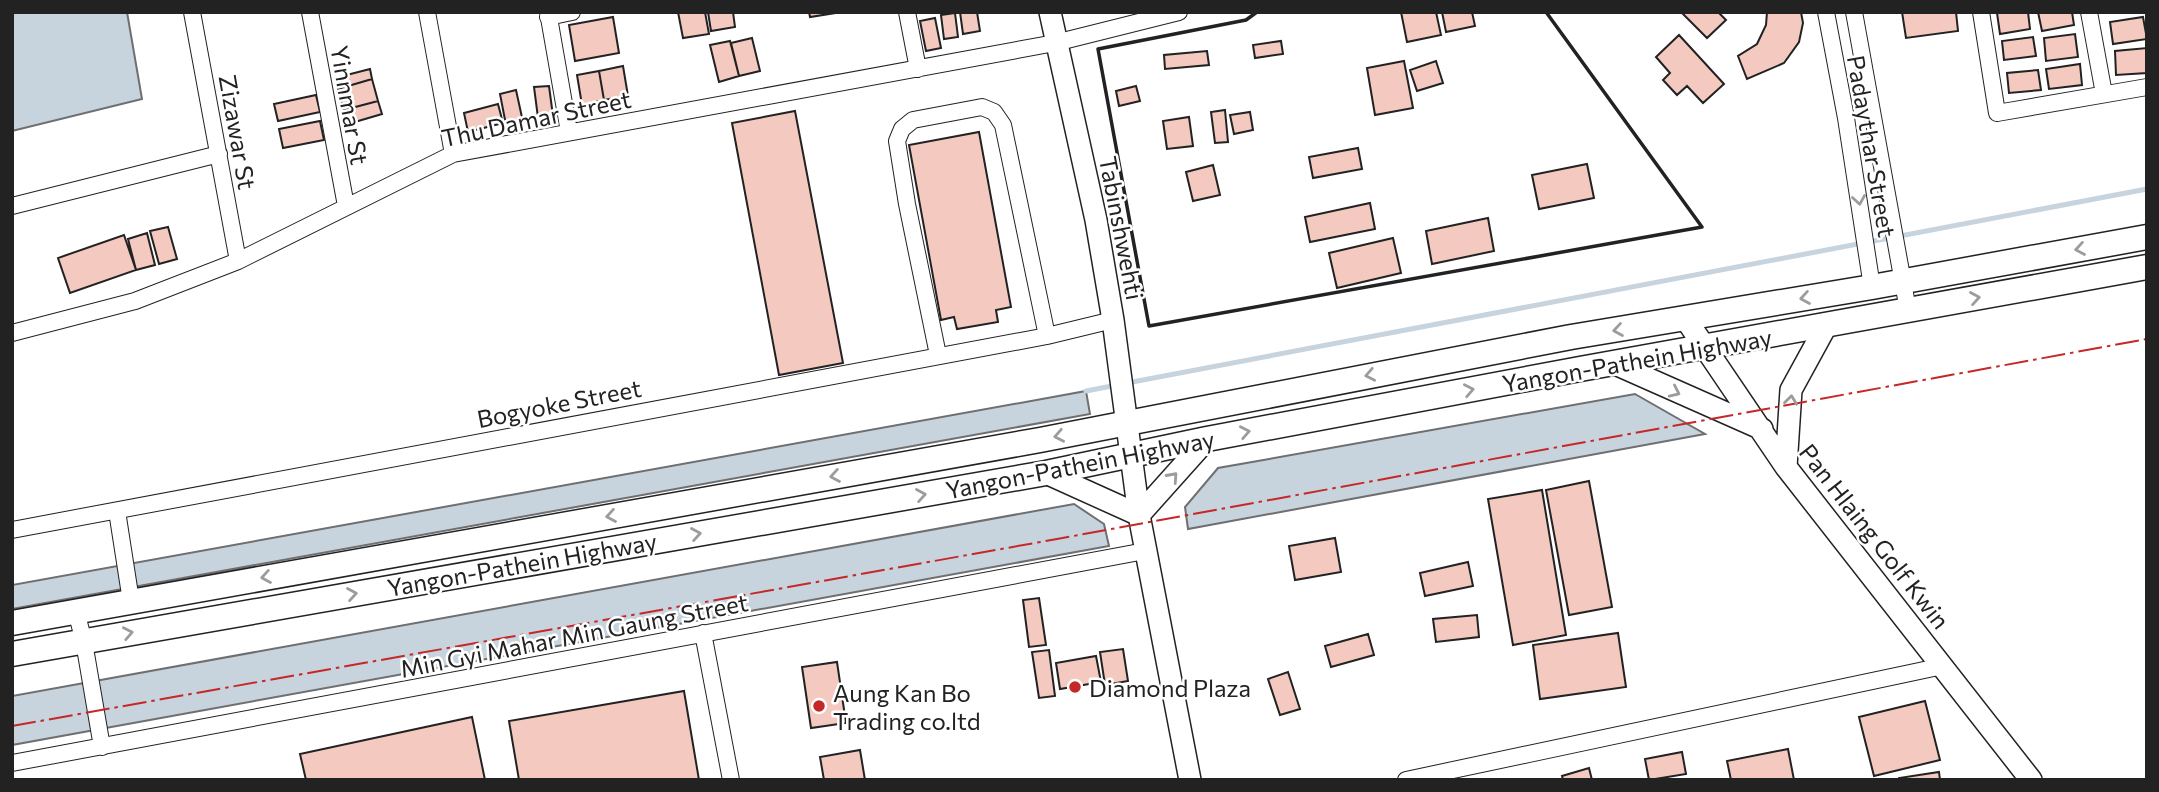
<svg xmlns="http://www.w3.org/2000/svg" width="2159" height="792" font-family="Commissioner,sans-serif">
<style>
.water{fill:#c7d3dd;stroke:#6f6f6f;stroke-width:2}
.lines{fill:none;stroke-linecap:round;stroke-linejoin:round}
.stream{stroke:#c7d3dd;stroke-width:5}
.building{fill:#f3c9c0;stroke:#222;stroke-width:2}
.street-casing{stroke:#222;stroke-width:18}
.secondary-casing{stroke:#222;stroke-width:24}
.primary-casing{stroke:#222;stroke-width:27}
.street{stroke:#fff;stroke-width:16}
.secondary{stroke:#fff;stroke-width:21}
.primary{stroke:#fff;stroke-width:24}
.wall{stroke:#222;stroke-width:3.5}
.power{stroke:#c62828;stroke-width:2;stroke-dasharray:24 5 3.5 5;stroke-linecap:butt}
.oneway{stroke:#9c9c9c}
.poi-dot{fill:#c62828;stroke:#fff;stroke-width:2.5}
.labels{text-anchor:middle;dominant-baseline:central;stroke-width:5;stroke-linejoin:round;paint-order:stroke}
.street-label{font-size:24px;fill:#222;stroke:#fff}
.poi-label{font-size:24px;fill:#222;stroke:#fff;text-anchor:start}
</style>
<rect width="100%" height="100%" fill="#fff"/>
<!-- water -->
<path class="water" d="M12,12H127L142,99L12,131Z
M1086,391L1090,414L12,609V585Z
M1635,394L1705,434L1188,529L1185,507L1218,468Z
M1074,504L1104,524L1109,546L12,745V696Z"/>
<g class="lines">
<!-- stream -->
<path class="stream" d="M1127,383L2147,189
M1086,391L1117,385"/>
</g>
<!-- building -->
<path class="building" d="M678,12H705L709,34L683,38Z
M708,12H733L735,27L711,31Z
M809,12H842L810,17Z
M960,12H977L980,31L963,34Z
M1401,12H1436L1441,35L1407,42Z
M1442,12H1472L1475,26L1446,32Z
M1685,12H1718L1726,20L1707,38L1683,14Z
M1767,12H1801L1803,23L1799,42L1784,63L1747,79L1738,56L1757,44L1766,25Z
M1902,12H1956L1958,31L1906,38Z
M2028,12L2030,29L2000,34L1997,13Z
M2038,12H2072L2074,25L2042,31Z
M955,13L958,37L944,39L941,15Z
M613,17L619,53L575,61L569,25Z
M2143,17L2147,39L2113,44L2110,22Z
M935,18L941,48L926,51L920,21Z
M2075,34L2078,57L2046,61L2044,38Z
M1679,35L1724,84L1703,103L1687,86L1677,95L1663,80L1670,73L1656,57Z
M2033,37L2036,56L2004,60L2002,41Z
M752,38L760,71L739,76L731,43Z
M730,41L739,76L719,82L710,45Z
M1281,41L1283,54L1255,58L1253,45Z
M2147,48V73L2116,75L2115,51Z
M1207,51L1209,65L1165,69L1164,55Z
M1404,61L1413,108L1375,115L1367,68Z
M1436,61L1443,83L1417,91L1410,70Z
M2080,64L2082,85L2049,89L2046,69Z
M623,66L628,96L604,100L599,71Z
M370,69L372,79L338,89L335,78Z
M2038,70L2041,90L2009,93L2007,73Z
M599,71L604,100L582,105L577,75Z
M372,79L378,101L344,110L338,89Z
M549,86L553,116L538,118L534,87Z
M1136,86L1140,101L1119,106L1116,91Z
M516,90L523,122L506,125L500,94Z
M316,95L320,112L278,121L274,104Z
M378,101L382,114L348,124L344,110Z
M498,104L503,123L468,132L464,113Z
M1225,110L1228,142L1215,143L1211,112Z
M795,111L843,363L779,375L732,123Z
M1250,112L1253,130L1234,134L1230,115Z
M1189,117L1193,146L1167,149L1163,121Z
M320,121L324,140L283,148L279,129Z
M979,132L1011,307L996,310L998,322L957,329L954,317L941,320L909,145Z
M1358,148L1362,169L1313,178L1309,157Z
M1587,164L1594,198L1539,209L1532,175Z
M1213,165L1220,195L1193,201L1186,172Z
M1370,203L1375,229L1310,242L1305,217Z
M1488,218L1494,251L1432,264L1426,231Z
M168,227L177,259L159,264L150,231Z
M147,233L155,265L136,270L128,239Z
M124,235L136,270L70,293L58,258Z
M1393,238L1401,273L1337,288L1329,253Z
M1589,481L1612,607L1569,615L1546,490Z
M1542,490L1566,635L1513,645L1488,499Z
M1335,538L1341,572L1295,580L1289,546Z
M1468,562L1473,586L1425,596L1420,573Z
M1039,598L1046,645L1029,647L1023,600Z
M1477,615L1479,637L1436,642L1433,619Z
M1618,633L1626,687L1540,699L1533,645Z
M1368,634L1374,655L1331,667L1325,646Z
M1123,649L1128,681L1105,685L1100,652Z
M1049,650L1055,696L1039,698L1032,652Z
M1096,656L1101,682L1060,689L1056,663Z
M837,662L846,723L811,728L802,667Z
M1288,672L1300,709L1280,715L1268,679Z
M684,691L699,780H519L509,721Z
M1925,701L1940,760L1874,776L1859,717Z
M472,717L485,780H306L300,754Z
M1788,749L1794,780H1731L1727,761Z
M860,750L865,780H824L820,757Z
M1682,752L1686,774L1649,780L1645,759Z
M1589,768L1592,780H1563L1562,776Z
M1939,772L1940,780H1899V778Z"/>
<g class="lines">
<defs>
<path id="street" d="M192,12L238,261
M310,12L346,206
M427,12L453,154
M548,12L569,132
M907,12L918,69
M1826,12L1846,118L1872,287
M1854,12L1908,310
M1981,12L1997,113L2147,87
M2089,12L2104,94
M548,17L572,12
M12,206L219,154
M12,333L135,301L238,261L453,154L1055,43L1179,12
M938,355L907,204L897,141L902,129L913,120L982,107L994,112L1003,125L1047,336
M117,511L131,601
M12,530L1047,336L1113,320
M76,611L84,642L102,747
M703,633L731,780
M12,763L1145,551
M1406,780L1943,666"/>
<path id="secondary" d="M1050,12L1096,220L1113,320L1139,515L1190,780
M1685,318L1786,467L2031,780
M1613,363L1762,429
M1786,467L1791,390L1826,326
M1046,473L1139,515
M1139,515L1207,439"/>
<path id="primary" d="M12,623L1040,440L1571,337L1872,287L2147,237
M12,654L1046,473L1207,439L1580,369L2147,267"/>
</defs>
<!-- street casing -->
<use href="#street" class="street-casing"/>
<!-- secondary casing -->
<use href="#secondary" class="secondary-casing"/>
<!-- primary casing -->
<use href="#primary" class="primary-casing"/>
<!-- street -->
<use href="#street" class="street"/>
<!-- secondary -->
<use href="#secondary" class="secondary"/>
<!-- primary -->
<use href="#primary" class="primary"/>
<!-- wall -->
<path class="wall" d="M1257,12L1246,20L1098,49L1149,326L1702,227L1546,12"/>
<!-- power -->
<path class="power" d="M12,726L1057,539L2147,339"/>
</g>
<!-- one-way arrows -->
<defs><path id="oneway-chevron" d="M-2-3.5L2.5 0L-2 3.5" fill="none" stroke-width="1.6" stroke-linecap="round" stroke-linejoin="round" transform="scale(1.75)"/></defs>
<g class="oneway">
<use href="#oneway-chevron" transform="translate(1859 200) rotate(81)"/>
<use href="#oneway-chevron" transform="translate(2080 249) rotate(170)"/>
<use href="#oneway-chevron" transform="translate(1805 298) rotate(170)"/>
<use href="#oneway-chevron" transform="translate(1975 298) rotate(-10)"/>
<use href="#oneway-chevron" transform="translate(1618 330) rotate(171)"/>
<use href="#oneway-chevron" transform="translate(1370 375) rotate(169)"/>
<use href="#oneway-chevron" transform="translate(1469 390) rotate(-11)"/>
<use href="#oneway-chevron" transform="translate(1675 392) rotate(25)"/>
<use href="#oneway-chevron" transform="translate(1791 400) rotate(-83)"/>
<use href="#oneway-chevron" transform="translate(1245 432) rotate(-11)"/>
<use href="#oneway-chevron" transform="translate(1059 436) rotate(169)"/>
<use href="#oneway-chevron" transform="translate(835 476) rotate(170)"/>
<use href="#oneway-chevron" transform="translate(1173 477) rotate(-48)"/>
<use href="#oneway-chevron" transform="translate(921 495) rotate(-10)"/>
<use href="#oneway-chevron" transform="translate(611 516) rotate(170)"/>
<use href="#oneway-chevron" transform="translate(696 534) rotate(-10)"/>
<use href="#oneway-chevron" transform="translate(266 577) rotate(170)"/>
<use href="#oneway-chevron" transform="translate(352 594) rotate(-10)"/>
<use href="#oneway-chevron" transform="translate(128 633) rotate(-11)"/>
</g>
<!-- markers -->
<g class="poi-dot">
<circle cx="1075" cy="687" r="7"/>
<circle cx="819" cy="706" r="7"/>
</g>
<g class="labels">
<!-- street labels -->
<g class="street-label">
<text transform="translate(350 105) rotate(80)">Yinnmar St</text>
<text transform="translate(536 118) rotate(-12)">Thu Damar Street</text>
<text transform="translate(238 132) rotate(80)">Zizawar St</text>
<text transform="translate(1872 146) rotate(80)">Padaythar Street</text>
<text transform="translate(1122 228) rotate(79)">Tabinshwehti</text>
<text transform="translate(1637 360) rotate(-10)">Yangon-Pathein Highway</text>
<text transform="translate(559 403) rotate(-11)">Bogyoke Street</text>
<text transform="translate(1080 464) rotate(-11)">Yangon-Pathein Highway</text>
<text transform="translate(1875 536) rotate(52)">Pan Hlaing Golf Kwin</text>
<text transform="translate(522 564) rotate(-10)">Yangon-Pathein Highway</text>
<text transform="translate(574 635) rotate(-11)">Min Gyi Mahar Min Gaung Street</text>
</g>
<!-- poi labels -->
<g class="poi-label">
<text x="1089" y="687">Diamond Plaza</text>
<text x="833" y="692">Aung Kan Bo<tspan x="833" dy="28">Trading co.ltd</tspan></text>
</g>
</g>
<!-- border -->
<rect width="2159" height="792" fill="none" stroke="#222222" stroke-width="28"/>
</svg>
